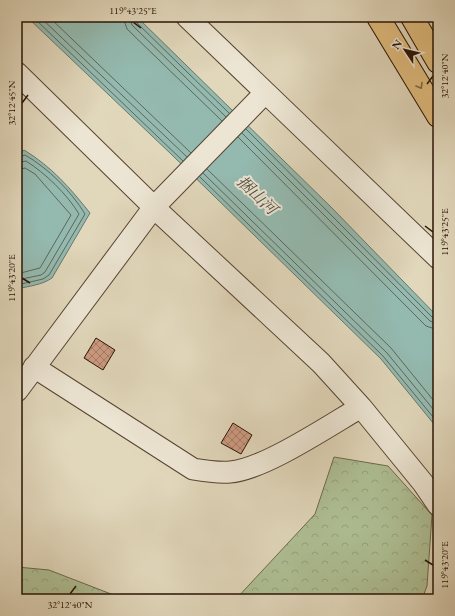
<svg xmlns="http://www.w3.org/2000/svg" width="455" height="616" font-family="'EB Garamond','Noto Serif SC',serif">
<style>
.forest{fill:url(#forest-crowns);stroke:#6b694c}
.water{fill:#94bab0;stroke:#69776b}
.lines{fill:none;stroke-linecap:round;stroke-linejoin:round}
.shore{stroke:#5e665a;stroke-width:1}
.building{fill:url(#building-cross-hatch);stroke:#281304}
.minor-casing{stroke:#564432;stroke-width:23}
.major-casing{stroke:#281304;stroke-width:24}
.minor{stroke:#ece5d3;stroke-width:21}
.major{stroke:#e0bc7e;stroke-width:22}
.oneway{stroke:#846841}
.ticks{fill:none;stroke:#281304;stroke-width:1.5}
.labels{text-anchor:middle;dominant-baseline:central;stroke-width:4;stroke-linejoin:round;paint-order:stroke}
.water-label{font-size:16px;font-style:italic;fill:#4e4d40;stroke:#ece5d3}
.neatline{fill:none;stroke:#281304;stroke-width:1.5}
.ticks-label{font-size:10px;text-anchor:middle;fill:#281304}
</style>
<defs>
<pattern id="forest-crowns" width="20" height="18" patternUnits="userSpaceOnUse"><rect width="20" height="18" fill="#aebf94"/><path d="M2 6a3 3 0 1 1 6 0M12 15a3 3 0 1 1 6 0" fill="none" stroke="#96a37e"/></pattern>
<pattern id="building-cross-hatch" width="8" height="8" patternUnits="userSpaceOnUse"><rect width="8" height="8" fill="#ce9b82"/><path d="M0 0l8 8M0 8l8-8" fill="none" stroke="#a77d68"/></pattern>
</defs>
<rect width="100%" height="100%" fill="#e1d7bb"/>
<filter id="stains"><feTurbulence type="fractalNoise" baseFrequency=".005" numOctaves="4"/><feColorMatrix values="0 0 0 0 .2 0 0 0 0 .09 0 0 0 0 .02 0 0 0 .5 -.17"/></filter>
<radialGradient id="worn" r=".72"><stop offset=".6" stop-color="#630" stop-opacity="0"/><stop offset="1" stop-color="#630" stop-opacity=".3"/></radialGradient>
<!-- forest -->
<path class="forest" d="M334,457L388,466L432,515L427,586L422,599H236L315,514Z
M17,567L49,570L124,599H17Z"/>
<!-- water -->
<path class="water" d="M27,17H137L331,207L438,317V429L381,359L171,154Z
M24,150C52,167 70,188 90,213L52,278C42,285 29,286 17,289V156Z"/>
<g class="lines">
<!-- shore -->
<path class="shore" d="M33,17L183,161
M40,17L187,157
M49,17L191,153
M123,17L127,29L222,121
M129,17L132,25L226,117
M134,17L136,22L229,113
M246,129L433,318L438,319
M242,133L430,321L438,324
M238,137L426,326L438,330
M17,158L25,155C48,168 71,191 85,214L49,275L43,279L17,285
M17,163L26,161C45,173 67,194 79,214L45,272L41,275L17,280
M207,169L391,348L438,406
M17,170L25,168L35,174L71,215L40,268L17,274
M203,173L387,353L438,415
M200,177L383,356L438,423"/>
</g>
<!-- building -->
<path class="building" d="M96,338L115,350L103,370L84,358Z
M233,423L252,435L241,454L221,443Z"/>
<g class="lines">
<defs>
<path id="minor" d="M187,17L438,258
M17,73L162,215L321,363L361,407L423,483L438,505
M34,367L193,469C205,471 218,473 230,472C263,470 330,425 361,407
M17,391L154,207L265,93"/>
<path id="major" d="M378,17L438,116
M412,17L438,62"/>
</defs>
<!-- minor casing -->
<use href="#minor" class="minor-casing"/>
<!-- major casing -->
<use href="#major" class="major-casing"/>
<!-- minor -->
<use href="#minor" class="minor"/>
<!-- major -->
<use href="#major" class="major"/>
</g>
<!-- one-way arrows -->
<defs><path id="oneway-chevron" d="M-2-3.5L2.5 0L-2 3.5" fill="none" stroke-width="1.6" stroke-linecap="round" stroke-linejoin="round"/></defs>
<use class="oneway" href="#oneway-chevron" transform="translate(420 86) rotate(59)"/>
<!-- ticks -->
<path class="ticks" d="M133,22L141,28M427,84L433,76M22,103L28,95M425,226L433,232M22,278L30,283M425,560L433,565M70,594L76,586"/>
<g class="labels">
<!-- water labels -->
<g class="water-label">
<text transform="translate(257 195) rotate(43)">捆山河</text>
</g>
</g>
<!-- margin -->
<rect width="455" height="616" fill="none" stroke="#e1d7bb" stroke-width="44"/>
<!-- north arrow -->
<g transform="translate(405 50) rotate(305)" stroke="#ece5d3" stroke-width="3" paint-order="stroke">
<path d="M0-3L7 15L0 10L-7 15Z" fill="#281304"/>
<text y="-6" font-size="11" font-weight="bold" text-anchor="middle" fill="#281304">N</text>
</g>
<rect x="22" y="22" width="411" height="572" class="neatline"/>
<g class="ticks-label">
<text x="133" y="14">119°43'25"E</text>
<text transform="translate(444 76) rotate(-90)" y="4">32°12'40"N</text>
<text transform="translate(11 103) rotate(-90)" y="4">32°12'45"N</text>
<text transform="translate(444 232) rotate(-90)" y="4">119°43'25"E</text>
<text transform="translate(11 278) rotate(-90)" y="4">119°43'20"E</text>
<text transform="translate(444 565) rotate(-90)" y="4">119°43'20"E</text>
<text x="70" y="608">32°12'40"N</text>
</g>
<rect width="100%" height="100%" filter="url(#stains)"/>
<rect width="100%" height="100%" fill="url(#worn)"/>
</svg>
